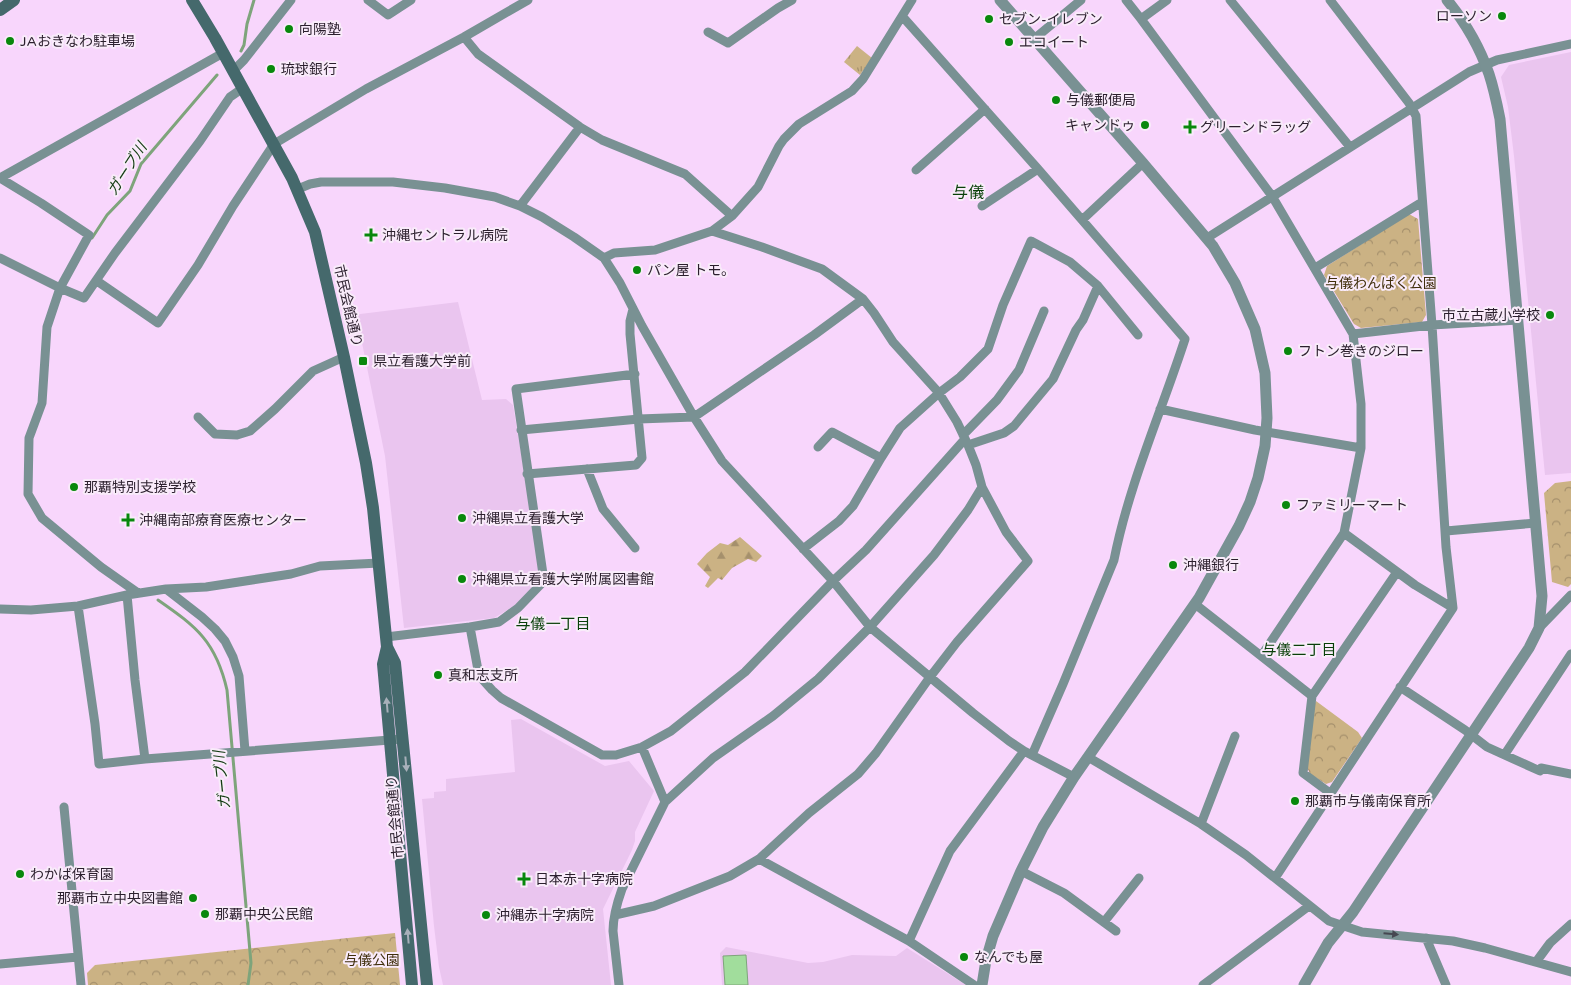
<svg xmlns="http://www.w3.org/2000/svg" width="1571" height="985" font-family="'Varela Round','Noto Sans JP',sans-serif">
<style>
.built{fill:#eac5ef}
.grass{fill:url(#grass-tufts)}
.forest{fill:url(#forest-firs)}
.park{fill:url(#park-crowns)}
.water{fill:#a1dd9c;stroke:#7ea47b}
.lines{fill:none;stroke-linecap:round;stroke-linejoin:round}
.stream{stroke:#7ea47b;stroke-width:3}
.minor{stroke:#799193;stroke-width:9}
.tertiary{stroke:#799193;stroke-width:11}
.secondary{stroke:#45696c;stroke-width:12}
.oneway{fill:#a8b0ba}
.oneway2{fill:#464751}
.poi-dot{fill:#08880c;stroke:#f9ebfa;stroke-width:2}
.labels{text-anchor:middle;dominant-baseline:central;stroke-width:4;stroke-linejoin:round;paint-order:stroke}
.poi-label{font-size:14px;fill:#2b1f2d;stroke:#f9ebfa;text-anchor:start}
.park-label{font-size:14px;fill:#402f0c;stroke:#f9ebfa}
.street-label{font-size:14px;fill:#2b1f2d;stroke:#f9ebfa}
.water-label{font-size:15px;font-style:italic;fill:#123b11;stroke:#f9ebfa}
.neighbourhood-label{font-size:15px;fill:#083f08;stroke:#f9ebfa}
.quarter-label{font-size:16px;fill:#083f08;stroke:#f9ebfa}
</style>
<defs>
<pattern id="grass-tufts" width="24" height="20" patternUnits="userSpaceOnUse" patternTransform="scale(1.25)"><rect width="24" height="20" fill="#cbb284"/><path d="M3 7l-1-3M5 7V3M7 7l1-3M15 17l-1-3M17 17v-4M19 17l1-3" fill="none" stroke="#a5906c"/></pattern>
<pattern id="forest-firs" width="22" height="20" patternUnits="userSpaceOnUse" patternTransform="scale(1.25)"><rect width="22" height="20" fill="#cbb284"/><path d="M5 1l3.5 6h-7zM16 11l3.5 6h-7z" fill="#a5906c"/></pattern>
<pattern id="park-crowns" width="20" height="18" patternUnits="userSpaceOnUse" patternTransform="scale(1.25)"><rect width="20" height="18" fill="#cbb284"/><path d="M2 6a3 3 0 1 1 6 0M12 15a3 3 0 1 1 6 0" fill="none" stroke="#a5906c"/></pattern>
</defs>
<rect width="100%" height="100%" fill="#f8d6fc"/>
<!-- built -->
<path class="built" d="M1571,52V473L1545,475L1514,156L1508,107L1501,77L1509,65Z
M458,302L482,400L506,399L513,405L542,579L519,603L494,618L404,628L385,456L360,333L352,315Z
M521,719L605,766L629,761L654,791L635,832V841L632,850L603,909L611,985H443L439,967L434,926L422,799L434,798V792L446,791V779L515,772L511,720Z
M726,947L808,963L823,962L852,955L896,956L907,948L966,985H722L720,953Z"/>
<!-- grass -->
<path class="grass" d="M857,46L872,58L860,75L844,62Z"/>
<!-- forest -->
<path class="forest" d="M740,537L762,556L756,562L748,559L732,568L722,580L718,578L708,588L705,586L710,577L697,564L707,553L720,543L728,545Z"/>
<!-- park -->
<path class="park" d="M1409,214L1418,219L1426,315L1422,322L1361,328L1354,324L1324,275L1327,266Z
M1571,481V584L1568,587L1552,582L1544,493L1555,483Z
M1316,701L1358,732L1362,738L1332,782L1326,784L1310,774L1307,767L1313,707Z
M395,933L400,985H88L87,973L95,965Z"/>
<!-- water -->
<path class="water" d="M746,955L748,985H725L723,956Z"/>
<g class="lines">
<!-- stream -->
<path class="stream" d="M241,51L244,45L247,24L254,0
M92,238L107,215L130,191L141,164L217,75
M158,600C197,627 216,642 227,690L251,963L248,985"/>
<!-- minor -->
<path class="minor" d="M368,0L388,15L411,0
M1126,0L1141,19L1272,196L1353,334L1361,404V448L1344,533L1262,655
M1230,0L1350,147
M902,16L1038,169L1185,339C1161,413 1129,484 1114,560L1063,684L1032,755
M1141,19L1167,0
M708,32L728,43L778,8L792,0
M464,37L478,54L580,127L602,140L685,174L732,216
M1034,39L1081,0
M233,71L244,60L291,0
M916,170L985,109
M0,178L41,203L89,235L60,288L47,327L42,403L29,438L28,494L42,518L101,567L138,593
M0,178L223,53
M298,189L310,184L321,182H393L445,188L495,197L520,206L542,217L574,237L604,258L620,283L642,326L694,417L722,461L833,581L870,627L973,713L1009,741L1024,751L1074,777
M520,206L580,127
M982,206L1038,169
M1082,220L1143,163
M1207,238L1469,72L1497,60L1571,44
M0,258L60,288L84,298L115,253L200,141L230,97L243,88
M604,258L614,253L655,250L712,231L732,216L758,187L779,146L784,139L799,124L852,91L863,79L912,0
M1315,268L1422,202
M97,281L158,323L198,265L233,206L274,144L366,89L464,37L528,0
M1353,334L1432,325L1518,320
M1160,409L1255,430L1361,448
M198,417L215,434L237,435L250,431L275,409L313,371L344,357
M521,430L639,419L694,417L814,335L863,299
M963,435L997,400L1019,370L1044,311
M968,445L1004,433L1014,426L1053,379L1076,330L1083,320L1098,286
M818,447L832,432L881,458
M587,469L603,509L635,548
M527,474L636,465L642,458L630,334V321L633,309
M1446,531L1536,523
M1344,533L1415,585L1453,608
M803,549L839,521L853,506L881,458L900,428L939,393L960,377L988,349L1003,305L1031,241L1070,262L1098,286L1138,335
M166,589L202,617L215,629L225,641L233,657L239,676L245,751
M127,595L135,680L145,759L403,739
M1195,604L1312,696
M78,606L95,724L99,764L145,759
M0,609L31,610L78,606L127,595L166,589L206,587L291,574L320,566L379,563
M470,627L478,670L483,680L492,690L501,698L602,755H616L642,747L671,731L745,672L833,581L866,550L965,439
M1539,628L1571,595
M386,637L470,627L499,622L518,608L544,581L516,389L635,374
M1400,687L1465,730L1487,747L1540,771
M642,747L665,802
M1505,754L1571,654
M1088,757L1201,824L1246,855L1329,921L1362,932L1453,941L1485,948L1571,972
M1541,768L1571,774
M1330,793L1303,773L1312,696L1397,572
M64,807L81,985
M1201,824L1235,736
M759,859L909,941L974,985
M1021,871L1064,893L1116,931
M1275,878L1453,608L1446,547L1432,325L1416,116L1409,103L1330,0
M615,915L654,906L730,876L759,859L809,813L858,774L876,753L930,677L957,642L1028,561L1006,532L982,487L976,465L968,445L957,422L939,393L893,342L874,313L863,299L822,269L762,247L712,231
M1104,922L1139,878
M1426,938L1446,985
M909,941L950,851L1024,751
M1536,962L1550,943L1571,924
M0,964L78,957
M619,985L613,931C613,917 617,903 622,889L665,802L713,758L773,716L818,679L870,627L934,555L968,510L982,487
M1203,985L1309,906"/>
<!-- tertiary -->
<path class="tertiary" d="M982,985L986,960L993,936L1021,871L1043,827L1074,777L1199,598L1239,526L1250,502L1258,478L1265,446L1267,418L1265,373L1255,329L1235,283L1213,246L1143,163L1000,0
M1304,985L1328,943L1353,912L1529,648L1539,628L1542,596L1500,119C1497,104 1494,89 1489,74C1480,48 1465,22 1447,0"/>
<!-- secondary -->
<path class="secondary" d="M192,0L215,38L292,178L315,232L344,357L366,463L373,508L387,647L383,664L412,985
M0,10L14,0
M387,647L395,663L427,985"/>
</g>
<!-- one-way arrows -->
<defs><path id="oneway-solid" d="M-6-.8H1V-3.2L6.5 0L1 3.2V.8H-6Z" transform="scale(1.25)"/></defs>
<g class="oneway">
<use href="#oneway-solid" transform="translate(387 705) rotate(-95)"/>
<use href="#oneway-solid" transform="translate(406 764) rotate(85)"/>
<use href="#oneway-solid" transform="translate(408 936) rotate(-95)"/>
</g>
<use class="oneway2" href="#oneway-solid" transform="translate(1391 934) rotate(5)"/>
<!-- markers -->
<g class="poi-dot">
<circle cx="1502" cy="16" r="5"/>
<circle cx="989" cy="19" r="5"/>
<circle cx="289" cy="29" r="5"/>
<circle cx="10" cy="41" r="5"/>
<circle cx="1009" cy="42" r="5"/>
<circle cx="271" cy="69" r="5"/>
<circle cx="1056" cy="100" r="5"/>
<circle cx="1145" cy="125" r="5"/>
<path d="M1187.5 119.5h5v5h5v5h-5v5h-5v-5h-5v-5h5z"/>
<path d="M368.5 227.5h5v5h5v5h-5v5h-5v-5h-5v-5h5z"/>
<circle cx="637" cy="270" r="5"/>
<circle cx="1550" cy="315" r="5"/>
<circle cx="1288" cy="351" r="5"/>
<rect x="358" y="356" width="10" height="10" rx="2.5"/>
<circle cx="74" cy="487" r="5"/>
<circle cx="1286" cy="505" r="5"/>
<circle cx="462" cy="518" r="5"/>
<path d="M125.5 512.5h5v5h5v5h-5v5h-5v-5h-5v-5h5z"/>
<circle cx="1173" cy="565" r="5"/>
<circle cx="462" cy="579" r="5"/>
<circle cx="438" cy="675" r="5"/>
<circle cx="1295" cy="801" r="5"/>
<circle cx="20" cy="874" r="5"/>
<path d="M521.5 871.5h5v5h5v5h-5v5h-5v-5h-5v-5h5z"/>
<circle cx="193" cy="898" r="5"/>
<circle cx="205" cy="914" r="5"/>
<circle cx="486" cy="915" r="5"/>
<circle cx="964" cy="957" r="5"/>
</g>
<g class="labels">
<!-- poi labels -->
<g class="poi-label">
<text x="1492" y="16" text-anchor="end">ローソン</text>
<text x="999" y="19">セブン-イレブン</text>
<text x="299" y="29">向陽塾</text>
<text x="20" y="41">JAおきなわ駐車場</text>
<text x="1019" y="42">エコイート</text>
<text x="281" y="69">琉球銀行</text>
<text x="1066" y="100">与儀郵便局</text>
<text x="1135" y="125" text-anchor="end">キャンドゥ</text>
<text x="1200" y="127">グリーンドラッグ</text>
<text x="382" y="235">沖縄セントラル病院</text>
<text x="647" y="270">パン屋 トモ。</text>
<text x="1540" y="315" text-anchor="end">市立古蔵小学校</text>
<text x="1298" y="351">フトン巻きのジロー</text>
<text x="373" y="361">県立看護大学前</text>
<text x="84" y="487">那覇特別支援学校</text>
<text x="1296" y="505">ファミリーマート</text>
<text x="472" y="518">沖縄県立看護大学</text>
<text x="139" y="520">沖縄南部療育医療センター</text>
<text x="1183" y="565">沖縄銀行</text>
<text x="472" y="579">沖縄県立看護大学附属図書館</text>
<text x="448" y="675">真和志支所</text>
<text x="1305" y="801">那覇市与儀南保育所</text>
<text x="30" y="874">わかば保育園</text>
<text x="535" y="879">日本赤十字病院</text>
<text x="183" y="898" text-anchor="end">那覇市立中央図書館</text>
<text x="215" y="914">那覇中央公民館</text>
<text x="496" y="915">沖縄赤十字病院</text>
<text x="974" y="957">なんでも屋</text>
</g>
<!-- park labels -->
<g class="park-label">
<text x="1381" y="283">与儀わんぱく公園</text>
<text x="372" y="960">与儀公園</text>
</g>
<!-- street labels -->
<g class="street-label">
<text transform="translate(348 306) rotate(77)">市民会館通り</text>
<text transform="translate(395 817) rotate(-95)">市民会館通り</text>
</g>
<!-- water labels -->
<g class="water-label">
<text transform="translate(127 169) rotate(-57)">ガーブ川</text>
<text transform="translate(222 780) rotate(-96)">ガーブ川</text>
</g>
<!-- neighbourhood labels -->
<g class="neighbourhood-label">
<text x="553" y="624">与儀一丁目</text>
<text x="1299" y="650">与儀二丁目</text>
</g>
<!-- quarter labels -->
<g class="quarter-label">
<text x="968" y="193">与儀</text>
</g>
</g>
</svg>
